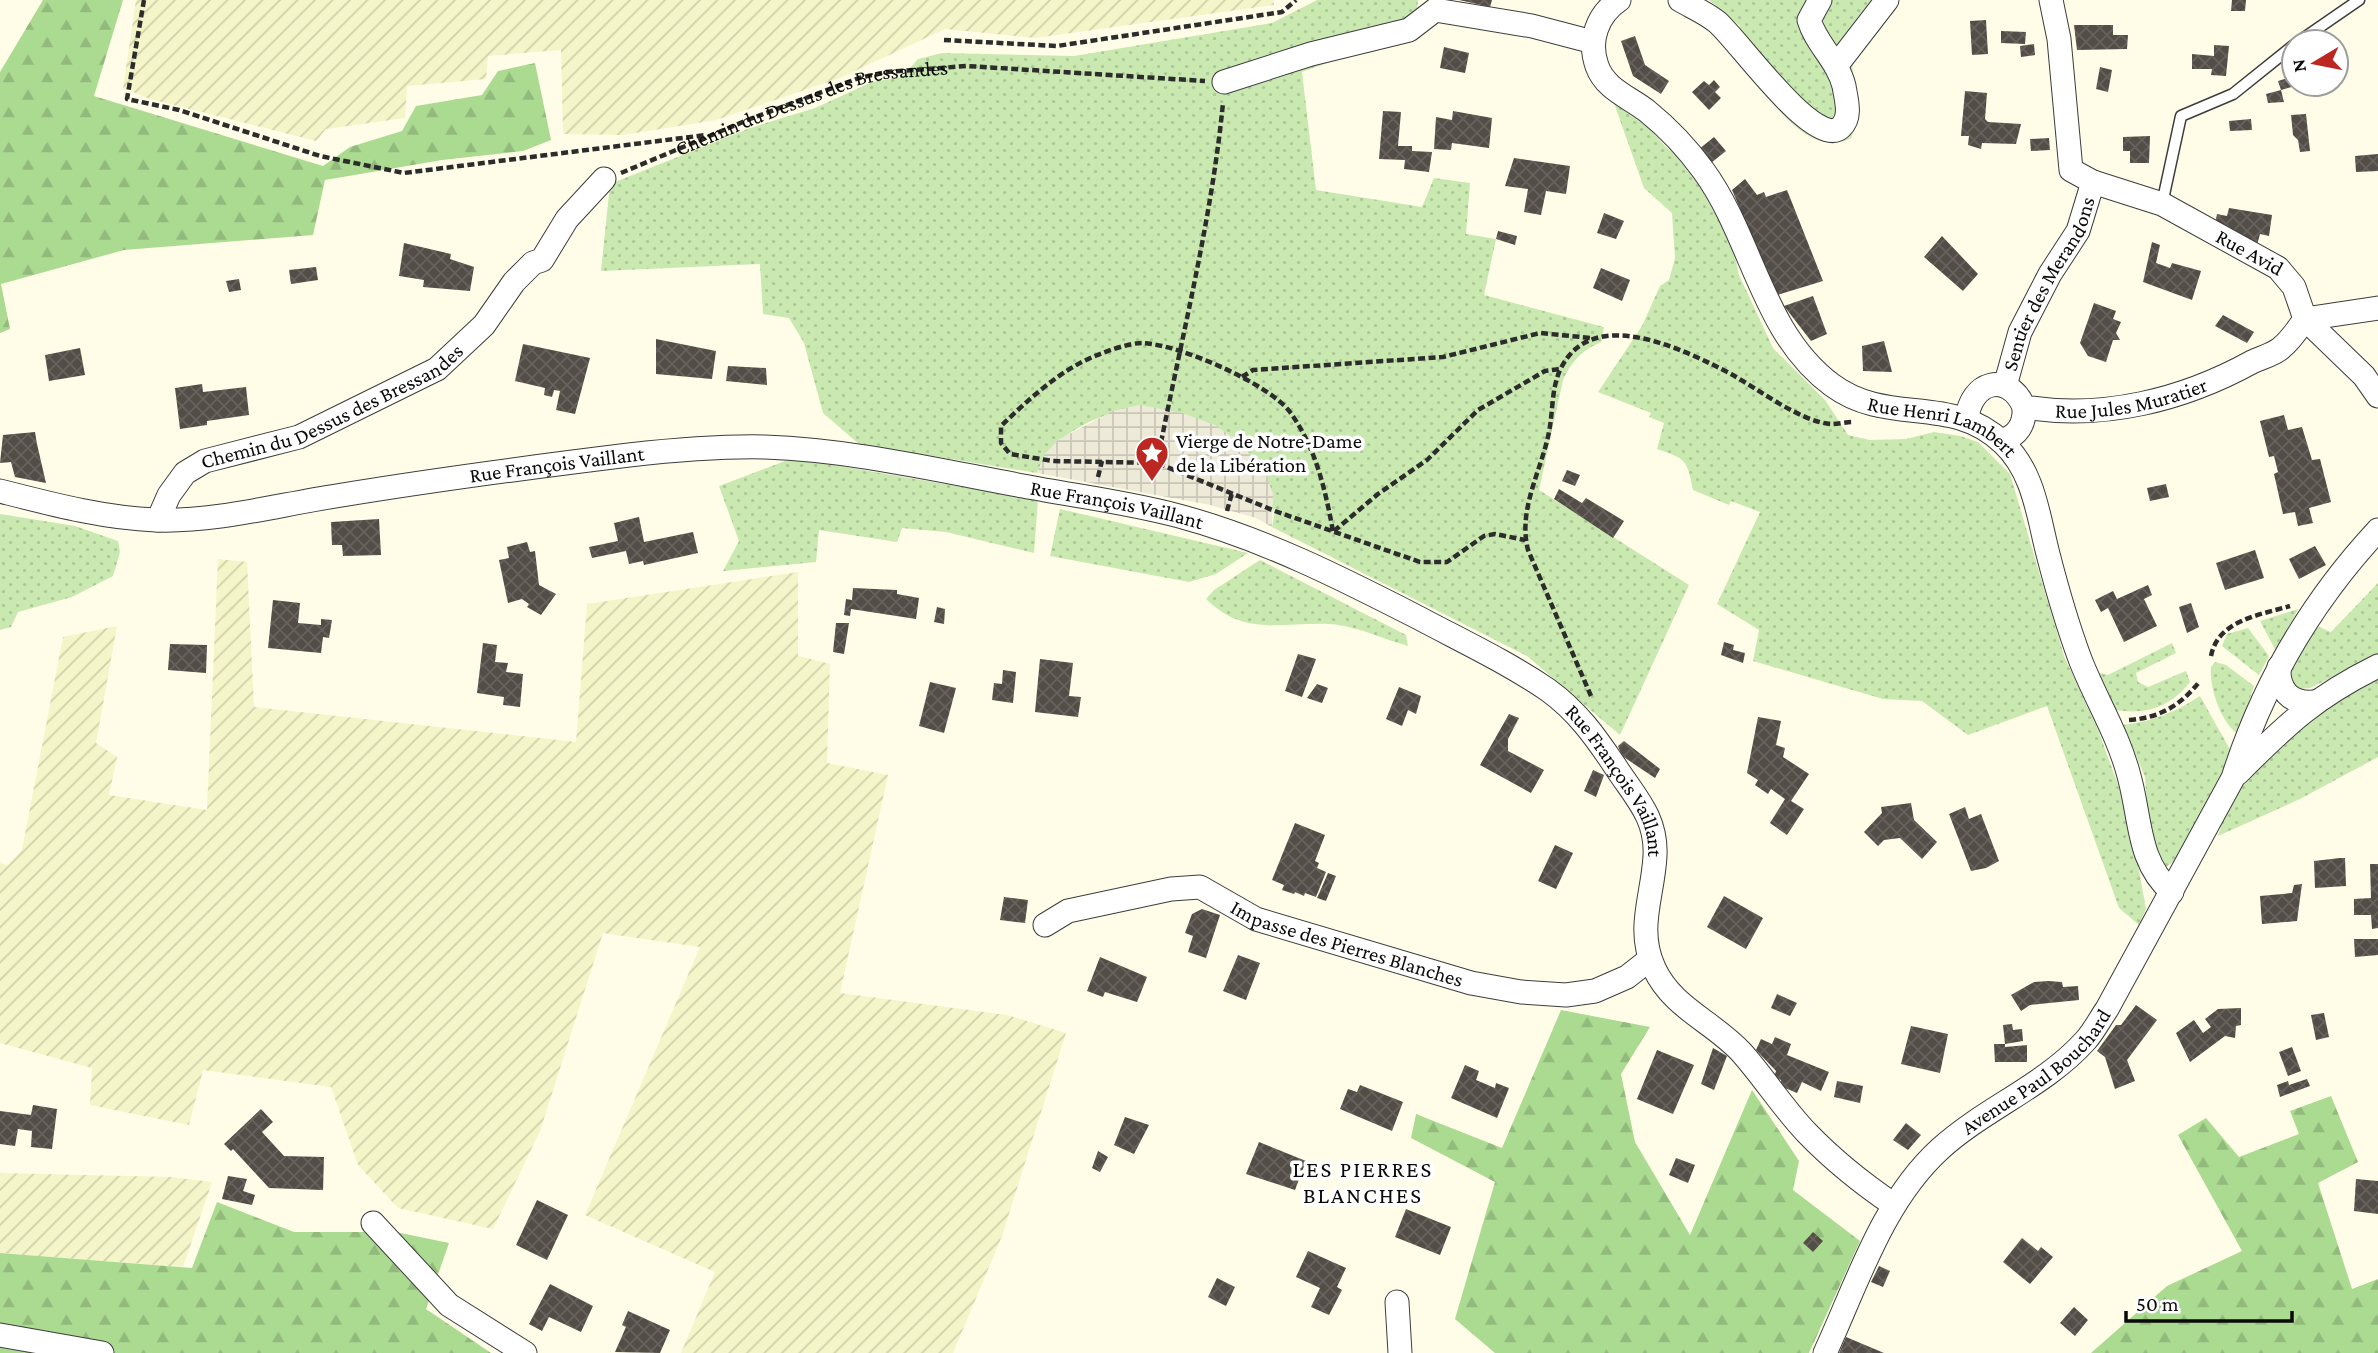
<svg xmlns="http://www.w3.org/2000/svg" width="2378" height="1353" font-family="'Crimson Pro',serif">
<style>
.farmland{fill:url(#farmland-furrows)}
.grass{fill:url(#grass-dots)}
.forest{fill:url(#forest-firs)}
.plaza{fill:url(#plaza-grid)}
.building{fill:url(#building-cross-hatch)}
.lines{fill:none;stroke-linecap:round;stroke-linejoin:round}
.lane-casing{stroke:#3d3d3d;stroke-width:13}
.street-casing{stroke:#3d3d3d;stroke-width:25}
.path{stroke:#2c2c2c;stroke-width:4.5;stroke-dasharray:7 3.5;stroke-linecap:butt}
.lane{stroke:#fff;stroke-width:10}
.street{stroke:#fff;stroke-width:23}
.labels{text-anchor:middle;dominant-baseline:central;stroke-width:7;stroke-linejoin:round;paint-order:stroke}
.street-label{font-size:21px;fill:#0a0a0a;stroke:#fff}
.poi-label{font-size:21px;fill:#0a0a0a;stroke:#fff;text-anchor:start}
.neighbourhood-label{font-size:23px;letter-spacing:2px;fill:#0a0a0a;stroke:#fff}
</style>
<defs>
<pattern id="farmland-furrows" width="10" height="10" patternUnits="userSpaceOnUse" patternTransform="scale(1.75)"><rect width="10" height="10" fill="#f4f5c8"/><path d="M-1 1l2-2M0 10L10 0M9 11l2-2" fill="none" stroke="#d0d1aa"/></pattern>
<pattern id="grass-dots" width="8" height="8" patternUnits="userSpaceOnUse" patternTransform="scale(1.75)"><rect width="8" height="8" fill="#c9e9b1"/><path d="M2 2h.1M6 6h.1" fill="none" stroke="#abc697" stroke-width="1.8" stroke-linecap="round"/></pattern>
<pattern id="forest-firs" width="22" height="20" patternUnits="userSpaceOnUse" patternTransform="scale(1.75)"><rect width="22" height="20" fill="#abda91"/><path d="M5 1l3.5 6h-7zM16 11l3.5 6h-7z" fill="#92ba7c"/></pattern>
<pattern id="plaza-grid" width="8" height="8" patternUnits="userSpaceOnUse" patternTransform="scale(1.75)"><rect width="8" height="8" fill="#edead8"/><path d="M0 4h8M4 0v8" fill="none" stroke="#cac7b8"/></pattern>
<pattern id="building-cross-hatch" width="8" height="8" patternUnits="userSpaceOnUse" patternTransform="scale(1.75)"><rect width="8" height="8" fill="#534d47"/><path d="M0 0l8 8M0 8l8-8" fill="none" stroke="#67625d"/></pattern>
</defs>
<rect width="100%" height="100%" fill="#fffde7"/>
<!-- farmland -->
<path class="farmland" d="M136,0H1274V5L1035,38L945,29L840,78L716,120L623,135L563,134L561,50L488,56L486,79L407,86L405,118L326,129L316,141L150,99L123,88Z
M218,559L247,562L254,707L576,742L587,604L798,572V656L830,664L827,763L888,775L840,993L1007,1015L1066,1033L1002,1236L953,1353H681L715,1272L585,1215L700,947L603,933L540,1131L493,1229L398,1208L358,1165L331,1087L203,1070L189,1125L90,1105L92,1068L0,1043V863L8,865L22,850L63,637L117,626L96,743L117,757L109,795L207,810Z
M0,1173L170,1177L212,1182L183,1267L0,1253Z"/>
<!-- grass -->
<path class="grass" d="M1317,0H1418L1415,32L1302,72L1316,190L1422,207L1434,178L1470,183L1466,234L1496,239L1484,295L1604,327L1601,342C1582,350 1571,362 1563,380L1539,490L1689,585L1620,735L1527,656L1272,527L1275,511L1140,405C1099,415 1053,432 1037,473L859,444L823,413L804,343L789,318L763,314L760,264L601,271L610,184L750,128L815,108L872,82L902,77L918,59L942,53L1074,56L1272,23Z
M1709,0H1896L1880,30L1852,59L1855,128L1851,138C1805,163 1759,85 1737,53L1740,26Z
M1614,103L1643,121L1665,146L1689,166L1733,245L1739,275L1773,348L1825,400L1848,435L1870,440L1906,439L1934,432L1960,436L1978,442L2010,474L2064,656L2098,730L2129,815L2146,909L2139,925L2119,908L2047,706L1968,735L1922,701L1883,699L1753,661L1759,630L1717,604L1760,512L1731,501L1729,505L1693,490C1687,460 1687,459 1657,449L1664,423L1649,417L1651,413L1598,392L1642,326L1660,286L1669,280L1675,258L1672,213L1644,188Z
M793,458L1038,500L1034,553L946,532L902,528L897,542L819,530L816,562L723,571L739,541L719,486Z
M1060,509L1248,553L1216,574L1189,582L1050,556Z
M0,514L75,526L118,541L120,552L113,576L72,597L18,612L11,627L0,630Z
M1260,560L1406,635L1408,646C1383,639 1354,625 1329,624C1282,622 1244,637 1206,599L1214,590Z
M2378,583V655L2310,688L2298,689L2291,680L2293,653L2317,626L2331,632Z
M2298,609L2277,653L2260,621Z
M2248,628L2269,656L2259,675L2222,646L2227,634Z
M2172,643L2176,653L2136,673L2138,682L2148,687L2186,671L2190,682C2170,708 2143,716 2111,709L2096,672L2108,675Z
M2215,662L2226,665L2254,686L2238,734C2221,723 2209,687 2211,667Z
M2378,680V757L2300,799L2218,836C2233,781 2282,735 2329,704C2343,694 2362,688 2378,680Z
M2200,696L2232,753C2220,778 2187,858 2166,867L2158,865L2149,836L2145,777L2123,725C2153,721 2174,713 2200,696Z"/>
<!-- forest -->
<path class="forest" d="M43,0H123L94,96L323,166L350,147L402,131L416,106L482,95L498,71L535,63L551,140L523,151L442,160L325,180L313,235L124,250L1,284L10,329L0,333V72Z
M1561,1010L1650,1027L1621,1074L1635,1142L1690,1235L1752,1090L1799,1161L1793,1190L1860,1241L1809,1353H1495L1455,1319L1495,1182L1411,1138L1416,1114L1502,1148Z
M2331,1096L2358,1162L2318,1183L2352,1289L2378,1279V1353H2091L2167,1286L2242,1251L2178,1135L2206,1118L2239,1157L2299,1134L2290,1111Z
M217,1202L294,1232H396L449,1243L426,1309L491,1353H0V1253L192,1268Z"/>
<!-- plaza -->
<path class="plaza" d="M1140,405L1182,413L1215,425L1238,441L1265,471L1273,494L1272,527L1256,518L1210,505L1037,473L1045,454L1058,440L1113,411Z"/>
<!-- building -->
<path class="building" d="M1459,0H1492L1490,7Z
M2232,0H2246L2245,11H2231Z
M1986,20L1988,54L1972,55L1970,21Z
M2074,25H2113V35H2128L2127,49L2077,50Z
M2001,31L2026,32L2025,44L2001,43Z
M1635,36L1645,65L1669,81L1661,94L1633,76L1621,41Z
M2034,44L2035,55L2021,57L2020,46Z
M2214,45L2229,46L2226,76L2211,75L2212,69H2192V54L2214,56Z
M1444,47L1469,53L1465,73L1440,68Z
M2100,67L2112,70L2108,92L2096,89Z
M2294,76V84L2299,85L2281,90L2278,81Z
M1714,80L1720,87L1715,92L1721,98L1709,110L1692,92L1704,81L1709,85Z
M2281,90L2284,102L2268,103L2266,94Z
M1965,91L1987,93L1985,119L1988,122L2021,124L2016,144L1982,143L1981,149L1968,145L1969,136H1961Z
M1383,111L1401,112L1398,146H1412V151L1432,152L1429,172L1404,169L1405,160L1379,159Z
M1453,111L1492,118L1489,148L1452,143L1451,150L1434,149L1436,117L1452,120Z
M2306,114L2310,151L2300,152L2298,140L2293,135L2291,115Z
M2251,119L2252,130L2230,131L2229,121Z
M2150,136L2149,163H2130V151H2123V137Z
M1714,137L1726,151L1711,163L1699,149Z
M2049,138L2050,150L2031,151L2030,139Z
M2378,154V171L2356,172L2355,156Z
M1514,158L1570,166L1566,194L1546,191L1541,215L1524,212L1528,189L1505,186Z
M1745,179L1757,195L1764,192L1766,197L1787,190L1823,281L1777,295L1732,190Z
M2229,208L2272,215L2269,236L2260,234L2257,245L2215,224L2217,214L2227,216Z
M1604,213L1624,221L1616,239L1597,233Z
M1498,231L1517,236L1515,245L1496,239Z
M1942,236L1978,274L1963,291L1924,257Z
M2152,242L2160,245L2156,263L2170,268L2172,263L2201,271L2192,300L2143,282Z
M404,243L451,254L450,259L474,267L470,291L423,287L424,280L399,276Z
M316,267L318,280L291,284L289,270Z
M1601,268L1630,280L1622,301L1593,288Z
M239,279L241,290L229,292L226,281Z
M1813,296L1827,334L1811,341L1784,306Z
M2094,303L2116,311L2113,319L2121,322L2116,333L2120,340H2113L2106,362L2088,356L2080,343Z
M2223,315L2254,332L2247,343L2215,326Z
M656,339L716,351L712,379L656,374Z
M1884,341L1892,372L1863,371L1862,346Z
M523,344L590,358L575,414L556,410L560,391L554,390L552,397L544,395L545,388L515,381Z
M80,348L85,375L49,381L45,355Z
M728,366L766,368L767,385L726,381Z
M202,384L203,392L246,387L249,415L207,421V425L180,429L175,388Z
M2284,415L2288,430L2302,427L2312,460L2320,459L2331,502L2309,508L2313,523L2298,526L2295,512L2283,514L2274,474L2278,472L2274,456L2269,457L2260,421Z
M35,432L37,444L46,483L15,477L11,462L0,463L3,435Z
M1567,470L1580,475L1575,486L1562,481Z
M2166,484L2169,497L2150,501L2147,488Z
M1559,489L1582,503L1586,498L1624,521L1613,538L1554,499Z
M639,517L644,542L693,532L698,553L644,565L643,561L629,564L626,551L592,558L589,547L618,541L614,523Z
M379,519L381,555L343,556L342,545H332L331,522Z
M527,542L530,552L535,551L539,585L556,594L541,615L527,607L529,604L522,599L508,603L499,560L509,558L507,547Z
M2315,546L2326,565L2299,579L2289,559Z
M2255,550L2264,578L2225,590L2216,563Z
M2148,585L2152,595L2144,599L2157,626L2124,642L2108,608L2101,612L2095,600L2113,591L2117,599Z
M853,588L897,590V594L919,598L916,619L851,609L850,616L844,615L846,599L852,600Z
M273,600L300,603L298,623L321,625V619L332,620L329,638L323,637L321,653L268,648Z
M2191,603L2199,627L2187,633L2179,607Z
M937,607L945,609L944,624L934,622Z
M836,623H849L844,654L833,652Z
M1724,642L1734,645L1733,650L1745,653L1743,663L1721,655Z
M483,643L497,645L495,662L508,663L506,672L523,674L520,707L503,705L504,697L477,693Z
M170,644L207,645L206,673L168,670Z
M1298,654L1316,659L1302,697L1285,691Z
M1040,659L1073,663L1069,696L1081,697L1078,717L1035,712Z
M1003,670L1016,672L1013,703L992,700L994,683L1002,684Z
M930,682L956,688L944,733L919,726Z
M1317,684L1328,688L1322,703L1307,698Z
M1399,687L1421,696L1416,714L1408,710L1402,726L1386,719Z
M1509,714L1519,718L1508,739V751L1544,770L1531,793L1480,765Z
M1758,717L1781,721L1776,745L1785,748L1783,757L1809,774L1791,801L1804,809L1787,835L1770,823L1785,799L1771,789L1768,794L1755,785L1758,780L1747,773Z
M1624,741L1660,769L1655,778L1622,756L1618,746Z
M1593,770L1604,775L1596,797L1584,791Z
M1911,803L1914,820L1937,842L1922,859L1900,838L1884,840L1878,846L1864,832L1882,813L1881,807Z
M1965,807L1969,819L1981,814L1999,861L1986,868L1971,871L1949,814Z
M1295,823L1325,835L1315,861L1319,863L1317,868L1326,872L1316,897L1305,893L1304,896L1295,892L1294,894L1282,890L1284,885L1272,880Z
M1555,845L1573,853L1556,889L1538,881Z
M2340,858H2345L2346,886L2315,888L2314,861Z
M2370,864H2378V928L2372,929L2371,915H2354V899L2371,898Z
M1328,873L1336,876L1326,901L1317,898Z
M2302,884L2297,921L2262,924L2260,896L2292,893L2294,885Z
M1724,896L1763,918L1746,949L1707,927Z
M1004,897L1028,900L1025,923L1000,920Z
M1202,909L1220,915L1206,958L1188,952L1193,936L1185,933L1192,914Z
M2354,939H2378V955L2355,957Z
M1238,955L1260,963L1246,1000L1223,991Z
M1100,957L1147,977L1137,1002L1105,992L1103,997L1087,991Z
M2048,981L2062,982L2063,987L2078,986L2079,1000L2030,1005L2021,1011L2011,995L2034,982Z
M1777,994L1797,1003L1790,1016L1771,1008Z
M2136,1005L2157,1020L2127,1060L2135,1081L2115,1089L2105,1057L2097,1051L2116,1025H2121Z
M2241,1008V1025L2236,1026L2235,1038L2225,1036L2190,1062L2176,1033L2194,1020L2203,1033L2211,1027L2205,1019L2218,1009Z
M2324,1013L2329,1037L2316,1040L2311,1015Z
M2012,1024L2013,1030L2022,1029L2023,1041L2005,1044V1047L2027,1045V1062H1995L1994,1044H2005L2003,1025Z
M1911,1026L1948,1034L1940,1073L1901,1064Z
M1775,1037L1791,1044L1787,1055L1829,1072L1821,1091L1802,1082L1797,1093L1780,1086L1781,1080L1774,1077L1776,1071L1756,1050L1761,1039L1772,1044Z
M2292,1047L2301,1071L2288,1076L2279,1052Z
M1713,1048L1727,1056L1714,1090L1701,1084Z
M1657,1050L1694,1065L1673,1114L1637,1099Z
M1465,1065L1479,1071L1476,1080L1495,1088L1496,1083L1509,1088L1497,1118L1451,1098Z
M2307,1079L2310,1086L2280,1097L2277,1085L2288,1081L2289,1085Z
M1837,1081L1863,1086L1860,1103L1834,1097Z
M1360,1085L1403,1102L1392,1131L1340,1109L1348,1089L1357,1092Z
M33,1105L57,1109L52,1149L31,1147L32,1131L18,1129L15,1146L0,1144V1111L31,1115Z
M261,1109L273,1122L262,1132L284,1156L324,1157L323,1190L269,1188L233,1149L231,1151L224,1144Z
M1125,1117L1149,1125L1134,1154L1114,1145Z
M1906,1123L1921,1135L1908,1150L1893,1140Z
M1259,1142L1306,1161L1295,1190L1246,1174Z
M1098,1151L1108,1157L1100,1172L1092,1168Z
M1676,1158L1695,1165L1688,1183L1669,1175Z
M228,1176L247,1179L243,1191L255,1195L252,1205L222,1199Z
M2356,1179L2378,1181V1214L2354,1211Z
M537,1200L568,1215L547,1260L516,1245Z
M1406,1209L1451,1227L1440,1255L1395,1237Z
M1813,1232L1823,1241L1813,1252L1803,1243Z
M2022,1238L2038,1251L2041,1247L2053,1257L2030,1284L2003,1262Z
M1308,1251L1346,1268L1337,1287L1342,1290L1329,1315L1311,1307L1320,1288L1296,1277Z
M1879,1266L1890,1271L1883,1287L1871,1282Z
M1217,1278L1235,1287L1226,1306L1208,1297Z
M550,1284L593,1306L581,1332L549,1317L542,1331L529,1324Z
M2074,1307L2088,1320L2075,1336L2060,1323Z
M628,1311L670,1330L660,1353L615,1352L626,1327L622,1325Z
M1846,1337L1884,1353H1839Z"/>
<g class="lines">
<defs>
<path id="lane" d="M2298,42L2359,0
M2162,204L2181,116L2233,94L2294,45"/>
<g id="street">
<path id="s2" d="M1619,0C1597,15 1588,41 1597,66C1605,89 1629,97 1647,111C1668,128 1687,148 1703,170C1753,238 1761,332 1832,385C1889,427 1950,393 2003,443C2034,472 2038,515 2048,554C2057,589 2067,624 2080,659C2095,698 2119,736 2129,776C2141,818 2137,862 2172,892"/>
<path d="M1680,0C1692,7 1706,13 1717,22C1737,38 1816,152 1841,127C1852,117 1846,99 1844,86C1838,61 1816,44 1809,20L1820,0"/>
<path id="s3" d="M2051,0L2059,39L2071,170L2093,182L2162,204L2278,268L2294,287L2305,319L2364,376L2378,396"/>
<path d="M1836,66L1887,0"/>
<path d="M1224,82L1311,54L1409,30L1435,10L1532,26L1593,42"/>
<path d="M2305,319L2378,308"/>
<path id="s4" d="M2005,386L2020,332L2050,274L2078,231L2093,182"/>
<path id="s5" d="M1967,419C1970,382 2008,370 2024,407C2103,420 2183,400 2252,362C2262,357 2273,355 2281,348C2291,340 2298,329 2305,319"/>
<path d="M2001,441C2018,436 2025,424 2024,407"/>
<path id="s6" d="M0,491C51,504 103,518 156,520C216,522 277,505 336,496C433,480 531,467 629,455C674,450 719,446 765,447C852,450 937,470 1023,486C1075,496 1127,502 1179,516C1264,539 1341,578 1419,618C1462,641 1507,662 1548,690C1577,711 1595,736 1615,766C1635,797 1657,817 1655,856C1653,896 1636,929 1654,968C1672,1008 1714,1022 1742,1053C1765,1079 1783,1108 1807,1133C1833,1160 1863,1184 1894,1205"/>
<path id="s7" d="M158,520L169,495L185,473L205,461L299,437L437,369L484,325L514,282L533,263L542,260L567,219L604,179"/>
<path d="M2279,667C2278,690 2290,704 2314,702"/>
<path d="M2238,773C2287,724 2315,697 2378,666"/>
<path id="s8" d="M1045,925L1068,911L1171,889L1200,887L1256,919L1471,983L1521,992L1566,995L1595,991L1627,977L1650,959"/>
<path d="M373,1223L449,1305L525,1353"/>
<path d="M1397,1302L1400,1353"/>
<path d="M0,1335L102,1353"/>
<path id="s9" d="M1825,1353C1857,1284 1882,1202 1940,1149C1985,1108 2045,1086 2086,1040C2094,1031 2100,1019 2107,1009L2233,778C2263,684 2311,602 2378,530"/>
</g>
</defs>
<!-- lane casing -->
<use href="#lane" class="lane-casing"/>
<!-- street casing -->
<use href="#street" class="street-casing"/>
<!-- path -->
<g class="path">
<path d="M144,0L127,99L179,110L320,156L404,173L706,135"/>
<path d="M944,40L1057,46L1282,12L1296,0"/>
<path id="s1" d="M621,173L750,119L859,78L886,72L967,66L1205,81"/>
<path d="M1242,377L1253,370L1443,357L1540,333L1591,338"/>
<path d="M1157,463C1180,343 1211,225 1223,103"/>
<path d="M1098,477L1102,461"/>
<path d="M1227,511L1232,493"/>
<path d="M1333,531C1325,489 1316,448 1290,412C1268,383 1178,344 1142,343C1129,343 1107,351 1095,356C1060,370 1028,400 1001,426V443L1010,454L1053,461L1157,463L1275,511L1420,562H1447L1484,536L1495,534L1525,540"/>
<path d="M1334,531L1378,494L1427,460L1478,410L1545,371L1560,369"/>
<path d="M2211,656C2218,620 2260,615 2290,606"/>
<path d="M1591,696L1528,550C1517,507 1544,467 1550,426C1553,407 1552,386 1561,368C1593,304 1685,350 1731,374C1758,389 1801,422 1831,424C1838,424 1846,422 1852,422"/>
<path d="M2129,720C2160,718 2181,705 2200,681"/>
</g>
<!-- lane -->
<use href="#lane" class="lane"/>
<!-- street -->
<use href="#street" class="street"/>
</g>
<!-- icons -->
<defs>
<symbol id="sight-pin" viewBox="-11 -11 22 30"><path d="M0 17L-7.5 6A9.5 9.5 0 1 1 7.5 6Z" fill="#bc2821" stroke="#fff"/><path d="M0-6L1.8-2.2L6-1.7L2.9 1.2L3.7 5.4L0 3.3L-3.7 5.4L-2.9 1.2L-6-1.7L-1.8-2.2Z" fill="#fff"/></symbol>
</defs>
<g fill-rule="evenodd">
<use href="#sight-pin" x="1133" y="434" width="38" height="52"/>
</g>
<g class="labels">
<!-- street labels -->
<g class="street-label">
<text stroke="none"><textPath href="#s1" startOffset="203">Chemin du Dessus des Bressandes</textPath></text>
<text stroke="none"><textPath href="#s3" startOffset="369">Rue Avid</textPath></text>
<text stroke="none"><textPath href="#s4" startOffset="112">Sentier des Merandons</textPath></text>
<text stroke="none"><textPath href="#s5" startOffset="196">Rue Jules Muratier</textPath></text>
<text stroke="none"><textPath href="#s7" startOffset="217">Chemin du Dessus des Bressandes</textPath></text>
<text stroke="none"><textPath href="#s2" startOffset="598">Rue Henri Lambert</textPath></text>
<text stroke="none"><textPath href="#s6" startOffset="564">Rue François Vaillant</textPath></text>
<text stroke="none"><textPath href="#s6" startOffset="1130">Rue François Vaillant</textPath></text>
<text stroke="none"><textPath href="#s6" startOffset="1718">Rue François Vaillant</textPath></text>
<text stroke="none"><textPath href="#s8" startOffset="320">Impasse des Pierres Blanches</textPath></text>
<text stroke="none"><textPath href="#s9" startOffset="360">Avenue Paul Bouchard</textPath></text>
</g>
<!-- poi labels -->
<g class="poi-label">
<text x="1176" y="441">Vierge de Notre-Dame<tspan x="1176" dy="24">de la Libération</tspan></text>
</g>
<!-- neighbourhood labels -->
<g class="neighbourhood-label">
<text x="1363" y="1169">LES PIERRES<tspan x="1363" dy="26">BLANCHES</tspan></text>
</g>
</g>
<!-- north arrow -->
<g transform="translate(2315 63) rotate(260)"><circle r="33" fill="#ffffff" stroke="#9d9d9d" stroke-width="2"/>
<path d="M0-5L12 26L0 18L-12 26Z" fill="#bc2821"/>
<text y="-10" font-size="19" font-weight="bold" text-anchor="middle" fill="#0a0a0a">N</text>
</g>
<!-- scale -->
<path d="M2126 1311v10h166v-10" fill="none" stroke="#0a0a0a" stroke-width="3.5"/>
<text x="2136" y="1311" font-size="21" fill="#0a0a0a" stroke="#ffffff" stroke-width="5" paint-order="stroke">50 m</text>
</svg>
